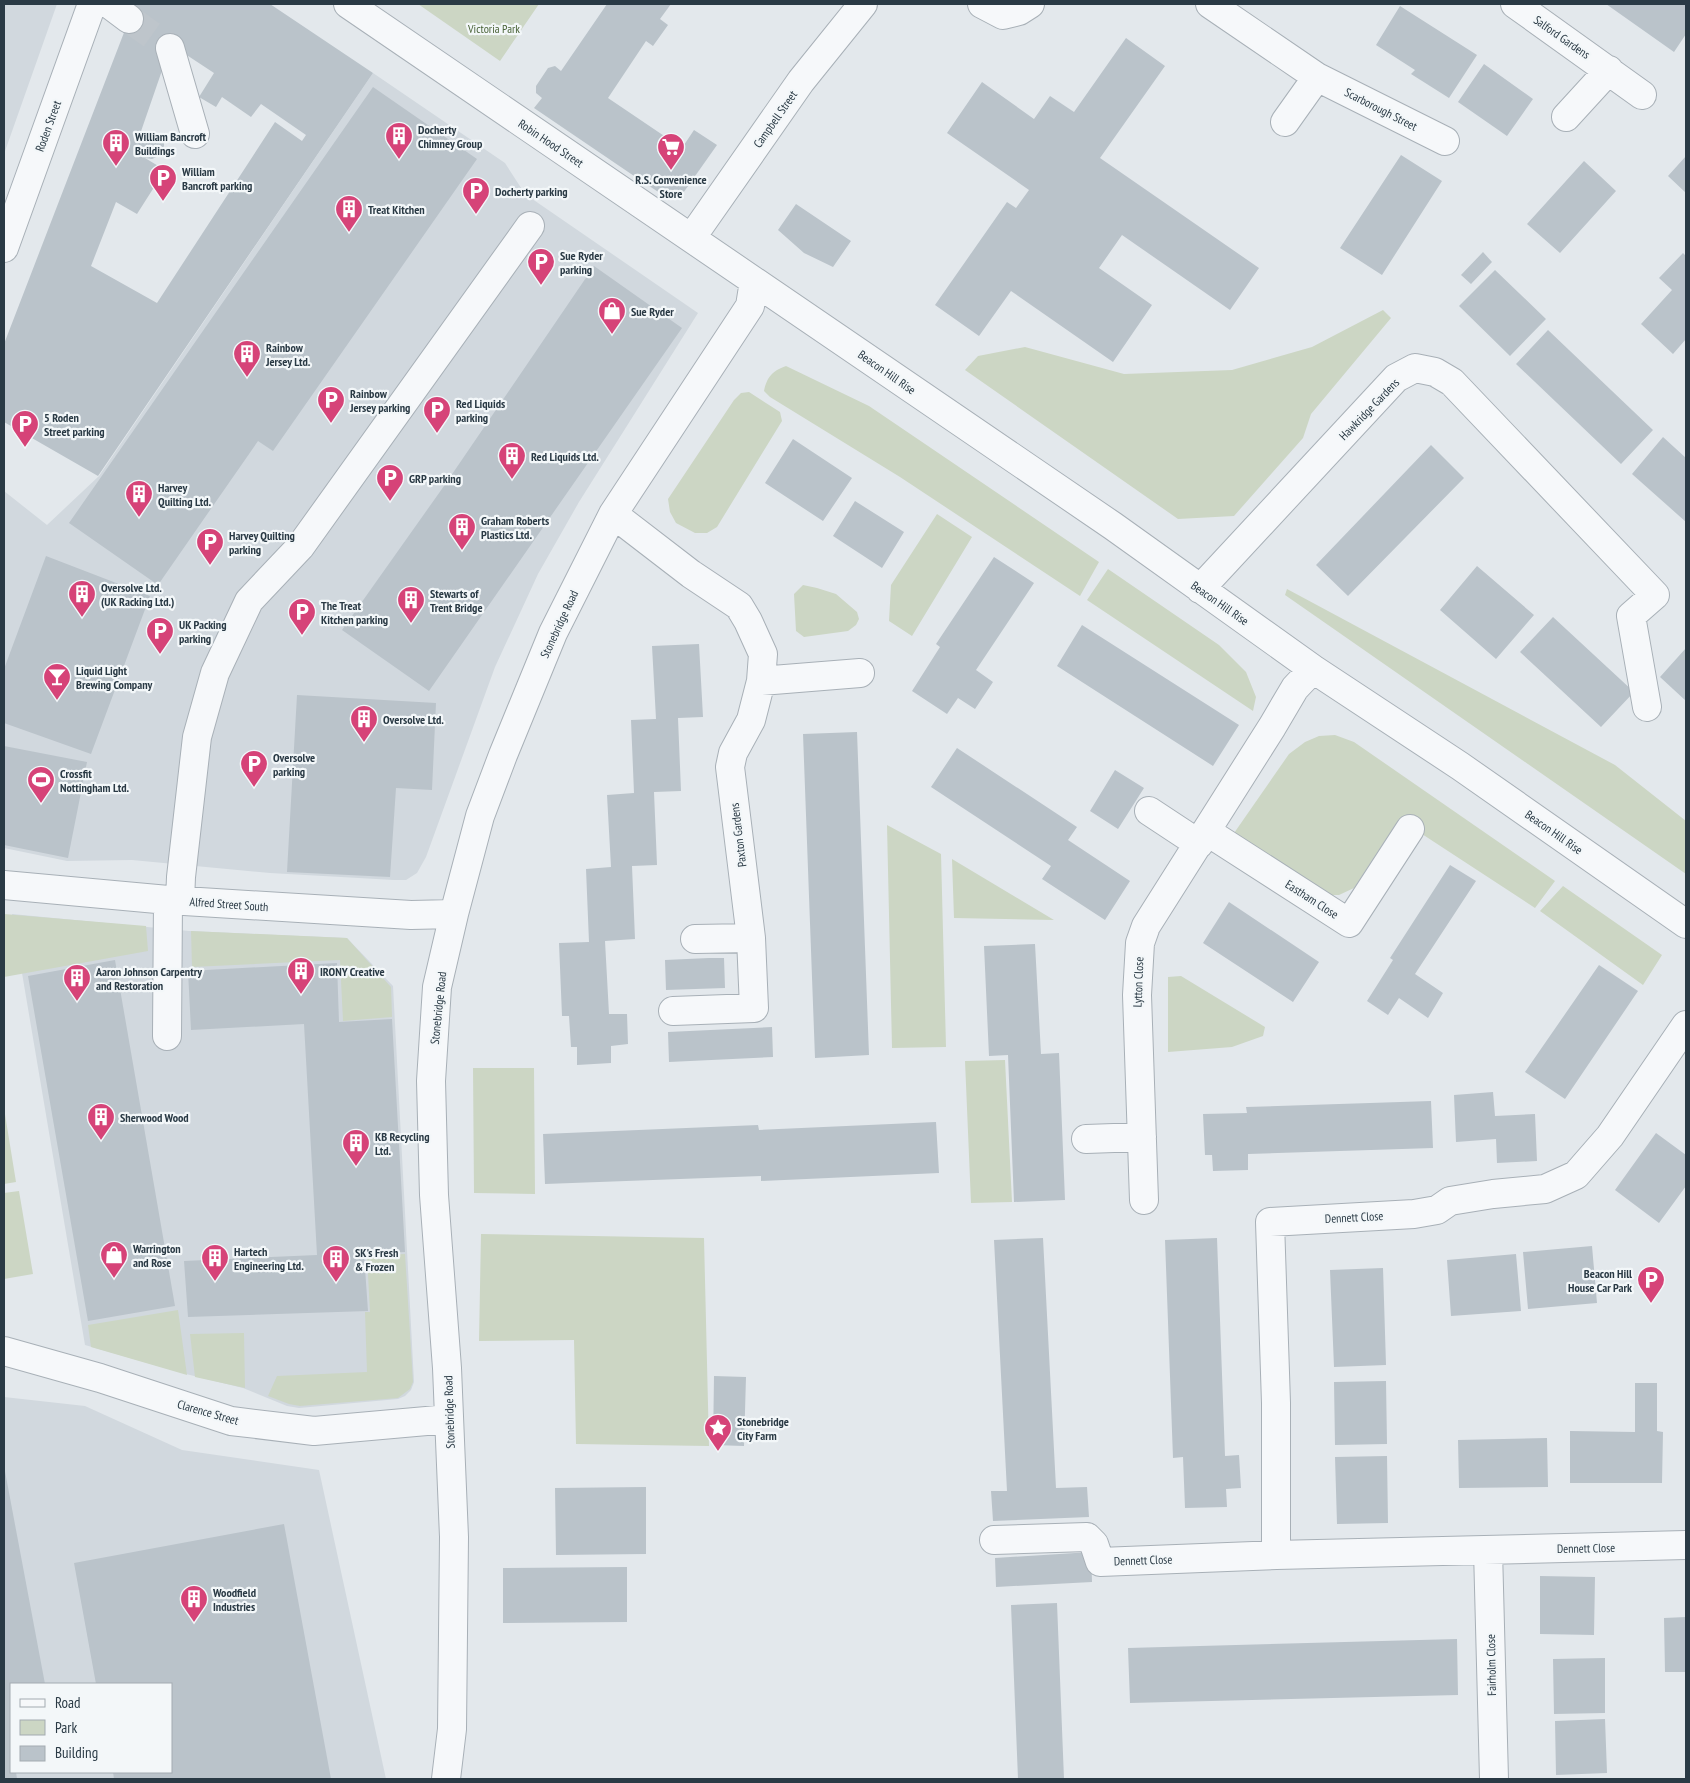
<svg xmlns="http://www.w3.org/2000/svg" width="1690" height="1783" font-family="'PT Sans Narrow',sans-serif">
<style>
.built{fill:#d1d8de;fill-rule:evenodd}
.green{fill:#ccd6c4}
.building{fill:#bac3ca;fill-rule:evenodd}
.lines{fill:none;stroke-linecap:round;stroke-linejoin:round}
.minor-tunnel{stroke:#bec5cb;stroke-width:28;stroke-dasharray:28 14;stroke-linecap:butt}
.minor-casing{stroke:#a8b0b7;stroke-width:30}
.minor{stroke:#f6f8fa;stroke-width:28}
.labels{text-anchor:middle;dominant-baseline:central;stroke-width:4.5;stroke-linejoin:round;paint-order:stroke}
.park-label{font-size:12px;fill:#486236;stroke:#f3f7f9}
.street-label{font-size:12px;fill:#2a3a45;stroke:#f3f7f9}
.poi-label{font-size:12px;font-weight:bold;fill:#2a3a45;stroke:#f3f7f9;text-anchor:start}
</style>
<rect width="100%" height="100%" fill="#e3e8ec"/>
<!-- built -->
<path class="built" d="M4,4H57L4,154Z
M373,73L505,163L525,194L698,313L579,502L538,574L495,667L426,857L417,873L406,880H394L270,873L132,860L67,861L4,848V491L47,525L99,476Z
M12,914L189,931L347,938L393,986L414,1382L411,1390L405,1396L398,1399L299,1408L287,1406L243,1388L186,1374L85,1345Z
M4,1397L85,1406L182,1450L319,1470L386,1779H4ZM11,1684H171V1772H11Z"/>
<!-- green -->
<path class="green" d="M418,4H539L500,61Z
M1383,310L1391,318L1311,414L1303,438L1234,516L1178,519L965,370L978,356L1025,347L1124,374L1232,370L1312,347Z
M786,366L869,406L1099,562L1080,596L900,477L770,397L764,391C767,377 772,371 786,366Z
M749,392L780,412L782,421L717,527L707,533H695L676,523L670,512L668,499L734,400L741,393Z
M937,514L972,537L912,636L889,621L891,585Z
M1108,569L1219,645L1246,672L1256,697L1253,711L1087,600Z
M803,585L817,588L836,594L857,612L859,619L856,625L848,631L804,637L796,631L794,594Z
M1287,589L1615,765L1686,821V874L1285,595Z
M1335,735L1354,742L1555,881L1535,908L1399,819L1354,888L1339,895H1321L1232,836L1289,754L1305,742L1319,736Z
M887,825L941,854L946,1047L892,1048Z
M952,859L1054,920L954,918Z
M1563,886L1662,955L1643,985L1540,911Z
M4,914L146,926L148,951L4,977Z
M191,931L347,938L391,987L392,1017L343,1021L340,960L192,967Z
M1181,976L1265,1027L1263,1036L1232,1047L1168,1052V977Z
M1005,1060L1012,1202L971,1203L965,1061Z
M473,1068H534L535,1194L474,1193Z
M4,1108L16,1182L4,1184Z
M19,1191L33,1274L4,1279V1193Z
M481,1234L704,1238L709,1446L576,1444L574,1340L479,1341Z
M405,1254L413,1382L410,1389L398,1398L300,1406L289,1404L268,1396L277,1376L367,1372L365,1312H370L367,1256Z
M178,1310L187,1375L91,1347L88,1325Z
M244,1333L245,1388L195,1377L190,1334Z"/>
<!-- building -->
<path class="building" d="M135,4H270L373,73L98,476L4,422V344ZM173,46L214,73L199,97L216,107L222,97L251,117L261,104L306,135L302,141L275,122L157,303L91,266L116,202L137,214L165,170L145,158L152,159L159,156L164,151V140L156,133H146L138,140L167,56Z
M607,4H671L660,19L668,25L653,46L646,41L608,98L682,148L694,130L717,145L681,196L675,200L666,197L637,178L534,108L542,98L536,93V86L548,68L555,66L561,71Z
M1606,4H1686V34L1674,52Z
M1400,6L1477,55L1449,98L1411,74L1415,70L1376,45Z
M1126,38L1165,66L1100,158L1259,268L1230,310L1122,235L1099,268L1152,305L1113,362L1011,291L979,336L935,305L1007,202L1016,208L1029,190L947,133L982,82L1034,119L1050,96L1074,112Z
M1484,64L1533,99L1507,136L1458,102Z
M373,87L477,159L273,451L258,441L158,585L69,523Z
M1401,155L1442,181L1382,275L1340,248Z
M1686,156V193L1668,176Z
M1584,161L1616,191L1560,253L1527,224Z
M796,204L851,241L833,267L804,253L778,230Z
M1483,252L1492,262L1471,284L1461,275Z
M1683,253L1686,256V339L1673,354L1641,324L1672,290L1659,278Z
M594,266L682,328L429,691L342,630L444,486Z
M1495,270L1546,319L1510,356L1459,306Z
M1548,330L1653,430L1621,464L1516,364Z
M1663,437L1686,458V522L1632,474Z
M793,439L852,478L823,521L765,483Z
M1431,445L1464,478L1348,596L1316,565Z
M855,501L904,532L882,568L833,536Z
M46,556L150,596L91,754L4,723V669Z
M994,557L1034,583L976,670L993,682L975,709L958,698L947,714L912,691L940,647L936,644Z
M1477,566L1534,615L1496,659L1440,610Z
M1553,617L1634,692L1601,727L1520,652Z
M1082,625L1239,725L1213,766L1057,666Z
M699,644L703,717L678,718L681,791L654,792L657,865L632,866L635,939L605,941L609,1014H627L628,1044L611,1046V1063L577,1065V1047H571L569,1016H562L559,943L589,942L586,869L611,867L607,795L634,793L631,720L656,719L652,646Z
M1686,648V701L1660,677Z
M297,695L436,703L432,790L396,788L390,877L287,872Z
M857,732L869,1055L815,1058L803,734Z
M4,746L87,762L68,858L4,845Z
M957,748L1077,827L1068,840L1130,881L1105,920L1042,879L1051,866L931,787Z
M1115,770L1144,788L1118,829L1090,811Z
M1450,865L1476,881L1415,974L1443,993L1428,1018L1399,998L1388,1015L1367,1001L1393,960L1390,958Z
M1229,902L1319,962L1293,1002L1203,943Z
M1035,944L1041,1054L1059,1053L1065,1200L1014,1202L1008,1055L989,1056L984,946Z
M709,958H724L725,988L666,990L665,960Z
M115,960L175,1306L88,1321L28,976Z
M337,963L339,1022L392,1019L405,1252L364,1254L368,1311L188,1317L184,1261L317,1255L304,1024L191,1030L188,971Z
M1599,965L1638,991L1565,1099L1525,1072Z
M772,1027L773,1057L669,1062L668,1032Z
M1493,1092L1495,1116L1535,1114L1537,1161L1497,1163L1496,1139L1456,1142L1454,1095Z
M1431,1101L1433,1148L1248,1154V1170L1213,1171L1212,1155H1205L1203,1114L1247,1113L1246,1107Z
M936,1122L939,1173L761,1181V1176L545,1184L543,1134L758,1125L759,1130Z
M1656,1133L1686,1155V1186L1659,1223L1615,1190Z
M1043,1238L1056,1488L1087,1487L1089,1517L993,1521L991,1491H1007L994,1240Z
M1217,1238L1225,1456L1239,1455L1241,1488L1226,1489L1227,1507L1185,1508L1183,1457L1173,1458L1165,1240Z
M1592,1246L1597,1303L1528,1309L1523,1252Z
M1516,1254L1521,1311L1451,1316L1447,1260Z
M1383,1268L1386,1365L1334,1367L1330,1270Z
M714,1376L746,1377L744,1446L713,1445Z
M1386,1381L1387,1444L1335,1445L1334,1382Z
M1635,1383H1657V1431L1663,1432L1662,1483H1570V1431L1635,1432Z
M1547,1438L1548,1487L1459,1488L1458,1440Z
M1387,1456L1388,1523L1337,1524L1335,1457Z
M4,1466L45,1684H11V1739H10L11,1772H16L17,1779H4Z
M646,1487V1554L556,1555L555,1488Z
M284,1524L331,1779H114L113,1772H171V1684H96L74,1563Z
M1091,1552L1092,1582L996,1587L995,1558Z
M627,1567V1622L503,1623V1568Z
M1540,1576L1595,1577L1594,1635L1540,1634Z
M1057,1603L1064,1779H1018L1011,1605Z
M1686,1617V1672H1665L1664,1618Z
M1457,1639L1458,1695L1130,1703L1128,1648Z
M1605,1658V1713L1554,1714L1553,1659Z
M1605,1719L1607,1773L1556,1775L1555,1721Z"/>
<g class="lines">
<!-- minor-tunnel -->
<path class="minor-tunnel" d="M129,19L170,48"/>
<defs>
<path id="minor" d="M109,4L129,19
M348,4L1113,526L1313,669L1460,766L1686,924
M982,4L1003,15L1019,11L1030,4
M1210,4L1317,77L1445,141
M1515,4L1642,95
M170,48L195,134
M1566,117L1609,70
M1285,122L1317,77
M692,237L801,81L863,4
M4,248L92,4
M613,514L691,574L739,606L748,621L763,654L761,681L751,720L733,753L730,767L751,938L695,939
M1200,589L1396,378L1415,368L1435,372L1452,382L1655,595L1631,616L1647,707
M761,681L860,673
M1149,811L1199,844
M1206,831L1349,923L1410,829
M4,885L168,900L411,915L454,914
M180,901L181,877L197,737L215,673L249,601L300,547L530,226
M673,1011L754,1008L751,938
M167,1036L168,900
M1086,1139L1142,1137
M1144,1200L1137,995L1140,943L1146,926L1272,727L1295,688L1313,669
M4,1351L100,1378L231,1421L314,1431L449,1419
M994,1540L1087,1537L1094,1544L1100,1562L1276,1555L1686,1545
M1488,1550L1494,1779
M1276,1555V1403L1270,1222L1414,1214L1437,1210L1450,1201L1493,1194L1545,1189L1576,1175L1610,1136L1686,1025
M446,1779L452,1729L454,1537L447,1368L434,1195L431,1081L437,987L454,914L480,816L503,755L553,633L613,514L750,306L754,281"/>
</defs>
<!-- minor casing -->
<use href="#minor" class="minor-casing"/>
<!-- minor -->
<use href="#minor" class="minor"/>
</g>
<!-- icons -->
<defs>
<symbol id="building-pin" viewBox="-11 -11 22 30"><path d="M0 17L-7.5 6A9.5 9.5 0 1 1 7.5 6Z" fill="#d64378" stroke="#f3f7f9"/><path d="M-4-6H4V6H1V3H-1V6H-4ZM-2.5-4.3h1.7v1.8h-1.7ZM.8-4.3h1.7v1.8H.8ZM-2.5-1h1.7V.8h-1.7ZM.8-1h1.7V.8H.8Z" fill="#fff"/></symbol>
<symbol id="supermarket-pin" viewBox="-11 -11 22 30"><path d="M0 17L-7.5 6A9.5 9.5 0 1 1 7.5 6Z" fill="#d64378" stroke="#f3f7f9"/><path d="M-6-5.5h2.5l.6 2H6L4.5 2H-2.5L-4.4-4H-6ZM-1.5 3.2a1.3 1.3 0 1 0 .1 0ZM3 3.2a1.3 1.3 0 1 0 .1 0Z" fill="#fff"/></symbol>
<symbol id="parking-pin" viewBox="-11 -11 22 30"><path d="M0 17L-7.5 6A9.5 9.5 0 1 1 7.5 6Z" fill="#d64378" stroke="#f3f7f9"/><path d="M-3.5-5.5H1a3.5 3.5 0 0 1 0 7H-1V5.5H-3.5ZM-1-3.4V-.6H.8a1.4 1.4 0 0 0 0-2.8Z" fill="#fff"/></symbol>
<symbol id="shop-pin" viewBox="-11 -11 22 30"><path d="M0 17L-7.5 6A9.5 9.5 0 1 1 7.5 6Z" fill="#d64378" stroke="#f3f7f9"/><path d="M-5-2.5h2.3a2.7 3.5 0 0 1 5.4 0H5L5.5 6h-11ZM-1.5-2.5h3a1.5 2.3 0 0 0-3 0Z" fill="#fff"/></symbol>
<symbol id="bar-pin" viewBox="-11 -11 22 30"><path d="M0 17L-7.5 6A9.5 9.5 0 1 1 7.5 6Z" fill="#d64378" stroke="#f3f7f9"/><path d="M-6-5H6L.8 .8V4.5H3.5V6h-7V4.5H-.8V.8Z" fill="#fff"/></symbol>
<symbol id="stadium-pin" viewBox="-11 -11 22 30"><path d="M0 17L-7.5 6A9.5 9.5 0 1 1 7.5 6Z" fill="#d64378" stroke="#f3f7f9"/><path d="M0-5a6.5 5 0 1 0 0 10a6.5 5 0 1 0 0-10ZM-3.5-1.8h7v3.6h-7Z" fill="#fff"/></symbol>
<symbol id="sight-pin" viewBox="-11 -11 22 30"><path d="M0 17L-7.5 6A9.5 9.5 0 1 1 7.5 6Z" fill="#d64378" stroke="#f3f7f9"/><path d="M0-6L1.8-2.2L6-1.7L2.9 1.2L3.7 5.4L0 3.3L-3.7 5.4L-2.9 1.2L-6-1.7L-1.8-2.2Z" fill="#fff"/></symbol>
</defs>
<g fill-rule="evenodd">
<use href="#building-pin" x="383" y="120" width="32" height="43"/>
<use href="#building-pin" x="100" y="127" width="32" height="43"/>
<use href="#supermarket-pin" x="655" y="131" width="32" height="43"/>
<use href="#parking-pin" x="147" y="162" width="32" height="43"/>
<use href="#parking-pin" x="460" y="175" width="32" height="43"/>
<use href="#building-pin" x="333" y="193" width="32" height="43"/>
<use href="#parking-pin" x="525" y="246" width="32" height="43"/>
<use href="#shop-pin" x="596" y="295" width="32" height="43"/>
<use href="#building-pin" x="231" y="338" width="32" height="43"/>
<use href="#parking-pin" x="315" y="384" width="32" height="43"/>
<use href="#parking-pin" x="421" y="394" width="32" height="43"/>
<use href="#parking-pin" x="9" y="408" width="32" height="43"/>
<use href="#building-pin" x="496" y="440" width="32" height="43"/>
<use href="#parking-pin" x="374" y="462" width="32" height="43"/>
<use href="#building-pin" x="123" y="478" width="32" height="43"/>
<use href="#building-pin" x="446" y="511" width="32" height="43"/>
<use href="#parking-pin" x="194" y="526" width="32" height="43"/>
<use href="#building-pin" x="66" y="578" width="32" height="43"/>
<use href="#building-pin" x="395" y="584" width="32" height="43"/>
<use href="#parking-pin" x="286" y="596" width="32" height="43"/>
<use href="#parking-pin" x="144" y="615" width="32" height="43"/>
<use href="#bar-pin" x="41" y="661" width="32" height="43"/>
<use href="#building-pin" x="348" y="703" width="32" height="43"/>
<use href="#parking-pin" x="238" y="748" width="32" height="43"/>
<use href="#stadium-pin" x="25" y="764" width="32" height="43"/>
<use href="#building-pin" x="285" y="955" width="32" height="43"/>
<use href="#building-pin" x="61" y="962" width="32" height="43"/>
<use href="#building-pin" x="85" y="1101" width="32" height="43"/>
<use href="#building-pin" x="340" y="1127" width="32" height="43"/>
<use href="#shop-pin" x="98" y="1239" width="32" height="43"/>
<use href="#building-pin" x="199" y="1242" width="32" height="43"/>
<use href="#building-pin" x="320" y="1243" width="32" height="43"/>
<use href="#parking-pin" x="1635" y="1264" width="32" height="43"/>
<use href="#sight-pin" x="702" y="1412" width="32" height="43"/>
<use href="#building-pin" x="178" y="1583" width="32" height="43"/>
</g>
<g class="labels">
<!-- park labels -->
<g class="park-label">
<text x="494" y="28">Victoria Park</text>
</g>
<!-- street labels -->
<g class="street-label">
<text transform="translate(1562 37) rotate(35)">Salford Gardens</text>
<text transform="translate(1381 109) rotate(27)">Scarborough Street</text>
<text transform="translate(775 119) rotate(-55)">Campbell Street</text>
<text transform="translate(48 126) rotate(-70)">Roden Street</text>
<text transform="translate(551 143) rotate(34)">Robin Hood Street</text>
<text transform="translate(887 372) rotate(35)">Beacon Hill Rise</text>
<text transform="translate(1369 409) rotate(-46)">Hawkridge Gardens</text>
<text transform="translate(1220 603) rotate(35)">Beacon Hill Rise</text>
<text transform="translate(559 624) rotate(-65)">Stonebridge Road</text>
<text transform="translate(1554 832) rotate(35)">Beacon Hill Rise</text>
<text transform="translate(738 835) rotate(-97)">Paxton Gardens</text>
<text transform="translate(1312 899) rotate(33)">Eastham Close</text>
<text transform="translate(229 904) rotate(4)">Alfred Street South</text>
<text transform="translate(1138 982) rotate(-88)">Lytton Close</text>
<text transform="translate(438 1008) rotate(-84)">Stonebridge Road</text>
<text transform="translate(1354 1217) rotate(-3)">Dennett Close</text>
<text transform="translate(208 1412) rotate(16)">Clarence Street</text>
<text transform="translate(449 1412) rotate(-92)">Stonebridge Road</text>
<text transform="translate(1586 1548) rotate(-1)">Dennett Close</text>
<text transform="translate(1143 1560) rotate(-2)">Dennett Close</text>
<text transform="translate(1491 1665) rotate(-91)">Fairholm Close</text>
</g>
<!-- poi labels -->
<g class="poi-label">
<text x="418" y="129">Docherty<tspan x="418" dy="14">Chimney Group</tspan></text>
<text x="135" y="136">William Bancroft<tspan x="135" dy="14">Buildings</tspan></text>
<text x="182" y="171">William<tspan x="182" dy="14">Bancroft parking</tspan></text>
<text x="671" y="179" text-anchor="middle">R.S. Convenience<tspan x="671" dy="14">Store</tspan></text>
<text x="495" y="191">Docherty parking</text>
<text x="368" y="209">Treat Kitchen</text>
<text x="560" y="255">Sue Ryder<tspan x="560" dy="14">parking</tspan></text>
<text x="631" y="311">Sue Ryder</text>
<text x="266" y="347">Rainbow<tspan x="266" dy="14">Jersey Ltd.</tspan></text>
<text x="350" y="393">Rainbow<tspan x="350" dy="14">Jersey parking</tspan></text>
<text x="456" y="403">Red Liquids<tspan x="456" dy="14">parking</tspan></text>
<text x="44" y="417">5 Roden<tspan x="44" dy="14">Street parking</tspan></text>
<text x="531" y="456">Red Liquids Ltd.</text>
<text x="409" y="478">GRP parking</text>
<text x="158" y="487">Harvey<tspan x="158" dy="14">Quilting Ltd.</tspan></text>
<text x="481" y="520">Graham Roberts<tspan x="481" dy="14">Plastics Ltd.</tspan></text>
<text x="229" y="535">Harvey Quilting<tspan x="229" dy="14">parking</tspan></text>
<text x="101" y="587">Oversolve Ltd.<tspan x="101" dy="14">(UK Racking Ltd.)</tspan></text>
<text x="430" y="593">Stewarts of<tspan x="430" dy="14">Trent Bridge</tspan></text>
<text x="321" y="605">The Treat<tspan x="321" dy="14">Kitchen parking</tspan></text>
<text x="179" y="624">UK Packing<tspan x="179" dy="14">parking</tspan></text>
<text x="76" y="670">Liquid Light<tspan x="76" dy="14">Brewing Company</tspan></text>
<text x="383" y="719">Oversolve Ltd.</text>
<text x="273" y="757">Oversolve<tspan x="273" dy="14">parking</tspan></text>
<text x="60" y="773">Crossfit<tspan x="60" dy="14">Nottingham Ltd.</tspan></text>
<text x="96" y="971">Aaron Johnson Carpentry<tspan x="96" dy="14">and Restoration</tspan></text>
<text x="320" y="971">IRONY Creative</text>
<text x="120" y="1117">Sherwood Wood</text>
<text x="375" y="1136">KB Recycling<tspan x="375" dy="14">Ltd.</tspan></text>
<text x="133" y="1248">Warrington<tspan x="133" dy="14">and Rose</tspan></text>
<text x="234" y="1251">Hartech<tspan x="234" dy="14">Engineering Ltd.</tspan></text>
<text x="355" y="1252">SK's Fresh<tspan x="355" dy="14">&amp; Frozen</tspan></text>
<text x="1632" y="1273" text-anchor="end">Beacon Hill<tspan x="1632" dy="14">House Car Park</tspan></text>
<text x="737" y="1421">Stonebridge<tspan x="737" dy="14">City Farm</tspan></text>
<text x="213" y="1592">Woodfield<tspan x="213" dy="14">Industries</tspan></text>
</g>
</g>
<!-- border -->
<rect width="1690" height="1783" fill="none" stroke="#2a3a45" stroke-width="10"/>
<!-- legend -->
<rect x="10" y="1683" width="162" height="90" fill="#f3f7f9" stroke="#a3abb1"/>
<rect x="20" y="1699" width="25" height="8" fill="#f6f8fa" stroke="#a3abb1"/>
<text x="55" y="1708" font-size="15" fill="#2a3a45">Road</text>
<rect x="20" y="1720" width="25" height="15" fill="#ccd6c4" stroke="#a3abb1"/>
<text x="55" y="1733" font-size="15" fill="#2a3a45">Park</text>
<rect x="20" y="1746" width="25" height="15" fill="#bac3ca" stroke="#a3abb1"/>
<text x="55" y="1758" font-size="15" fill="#2a3a45">Building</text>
</svg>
